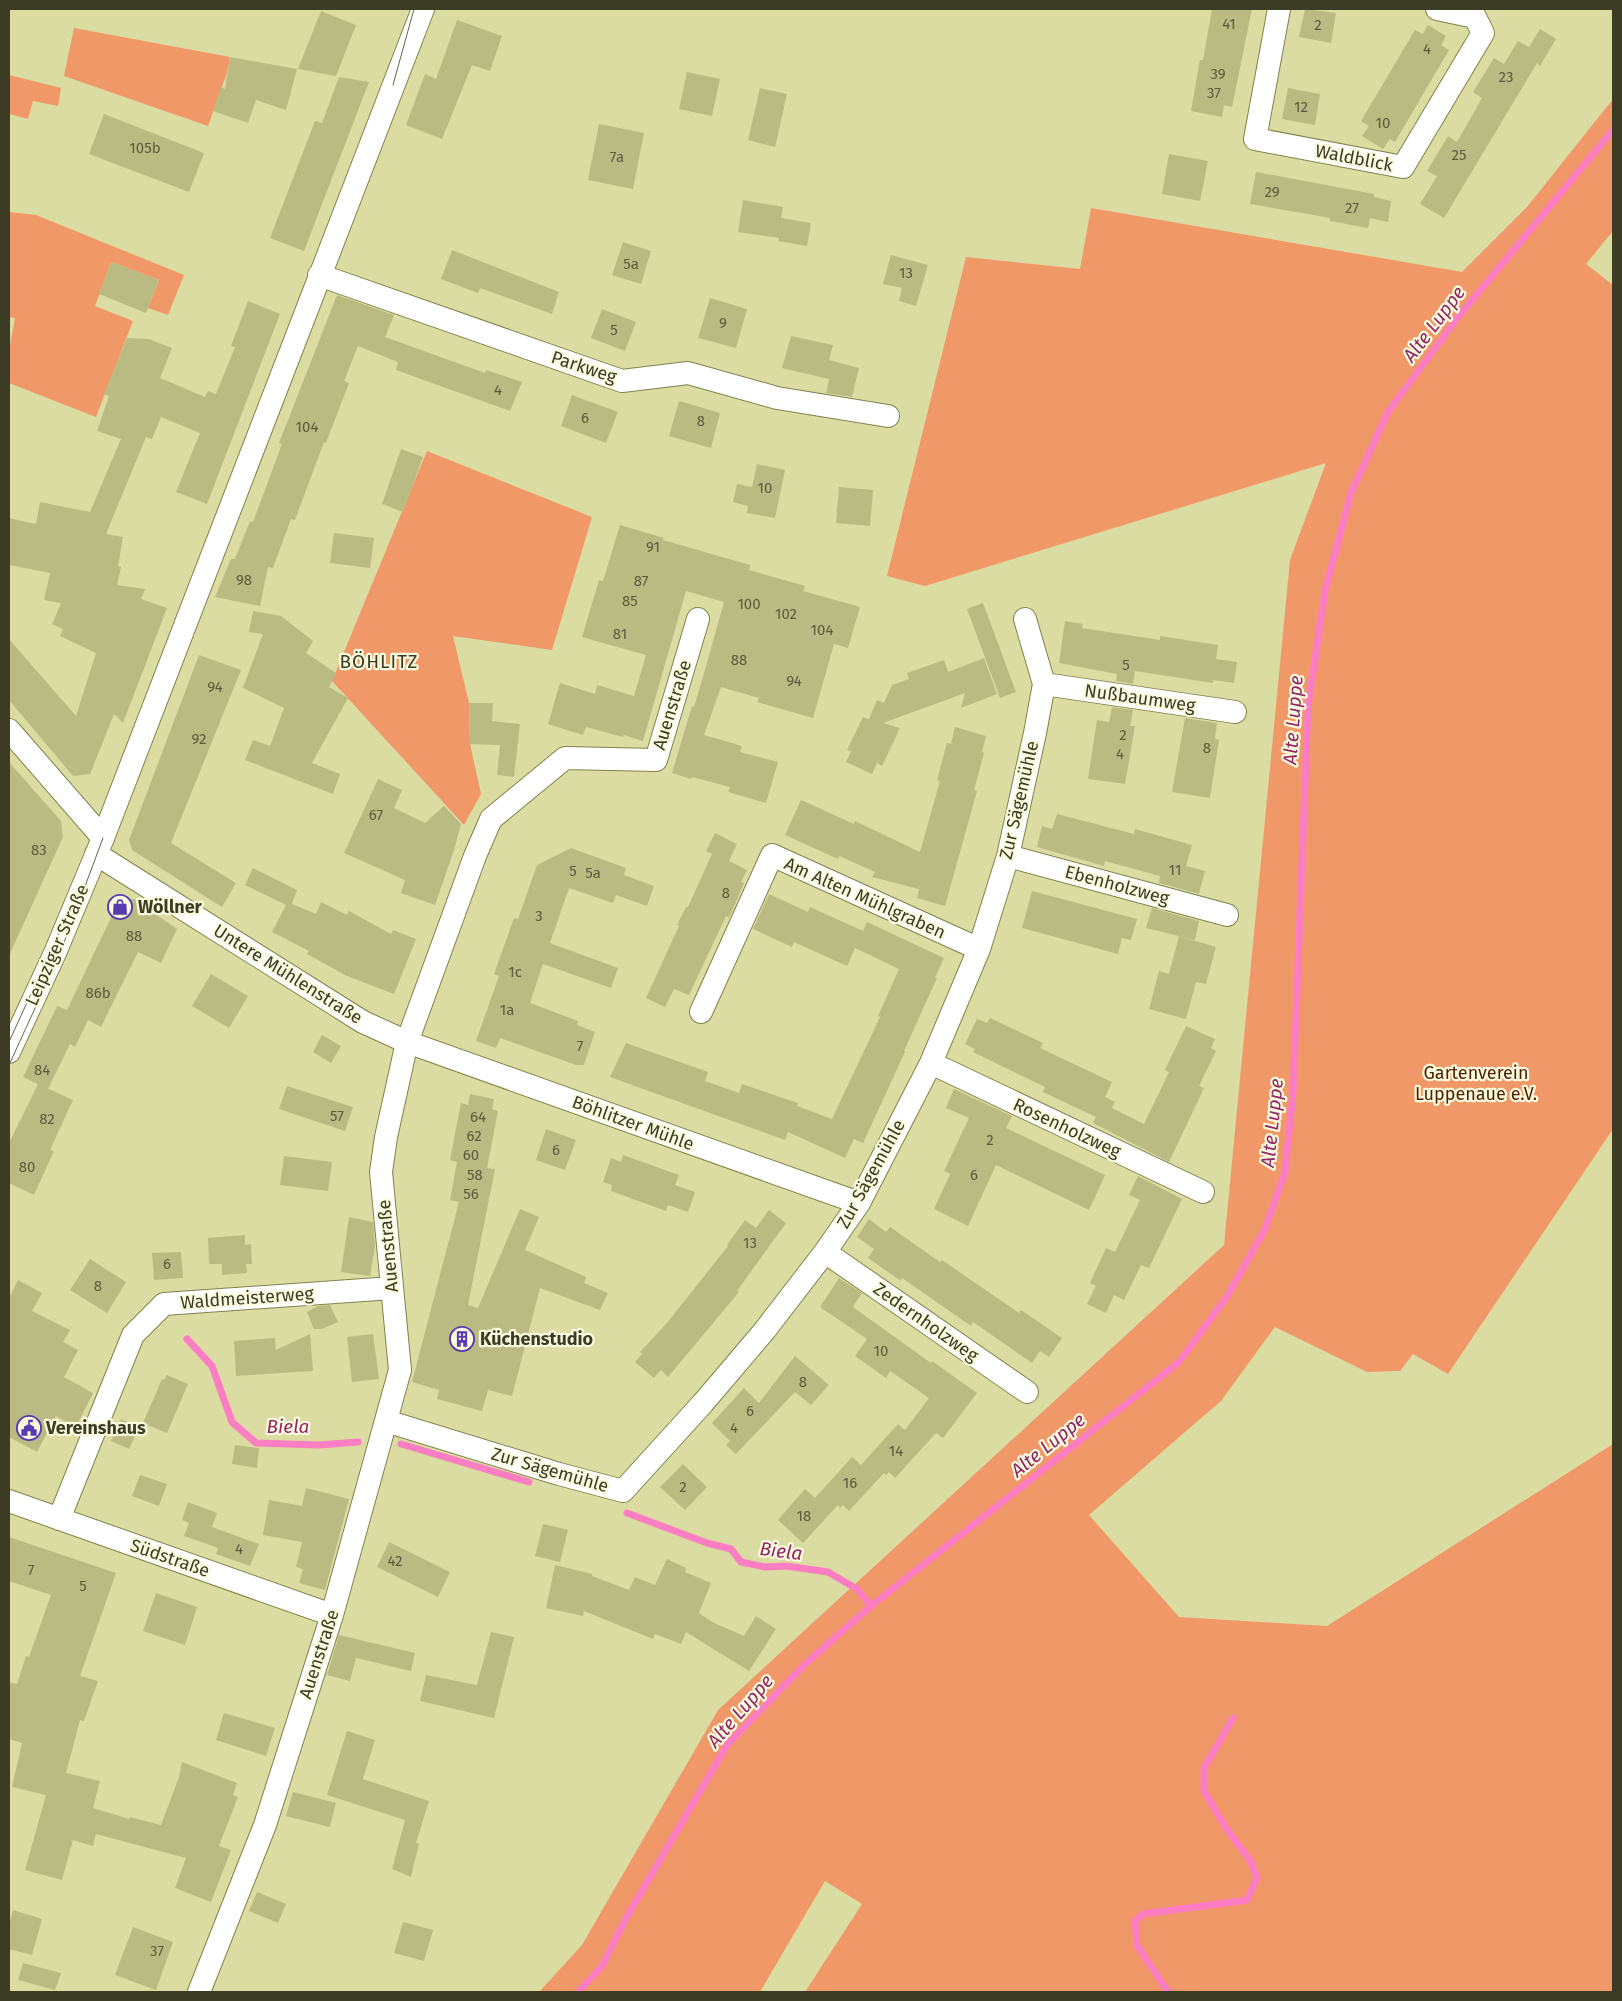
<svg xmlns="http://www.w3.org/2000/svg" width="1622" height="2001" font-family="'Fira Sans',sans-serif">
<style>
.green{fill:#f19868}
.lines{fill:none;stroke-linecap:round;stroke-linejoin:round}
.stream{stroke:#fc7ec2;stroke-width:7}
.building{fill:#babb82}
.minor-casing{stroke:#82824b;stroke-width:24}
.minor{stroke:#fff;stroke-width:22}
.tram{stroke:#666746;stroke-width:1}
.labels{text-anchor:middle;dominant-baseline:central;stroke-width:4.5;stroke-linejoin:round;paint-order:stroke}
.number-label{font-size:15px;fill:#5c5c3c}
.street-label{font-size:18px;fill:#3c3c25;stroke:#fafbde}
.poi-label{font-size:18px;font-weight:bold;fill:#3c3c25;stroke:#fafbde;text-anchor:start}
.park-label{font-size:18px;fill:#502103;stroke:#fafbde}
.water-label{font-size:19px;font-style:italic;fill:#932466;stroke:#fafbde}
.neighbourhood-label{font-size:19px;letter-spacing:1px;fill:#3c3c25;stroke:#fafbde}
</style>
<rect width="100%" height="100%" fill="#dbdca2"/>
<!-- green -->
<path class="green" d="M74,28L230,57L227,73L208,126L64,76Z
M9,75L61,88L58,106L33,101L28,119L9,114Z
M1613,99V231L1586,264L1613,285V1129L1448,1374L1413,1354L1400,1371L1367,1372L1275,1327L1221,1401L1089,1515L1179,1617L1327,1626L1613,1444V1992H805L862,1904L825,1881L760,1992H539L582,1945L718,1710L1224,1245L1290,560L1326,463L925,586L887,576L966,257L1080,269L1091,208L1462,272L1527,207Z
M9,212L36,215L184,275L168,315L148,308L159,280L111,262L95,306L133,321L96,417L9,383V351L15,318L9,317Z
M427,451L592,517L552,650L453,636L469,703L470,744L481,794L464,825L332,681Z"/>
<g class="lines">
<!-- stream -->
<path class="stream" d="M187,1339L212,1366L232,1422L256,1443L319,1445L358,1442
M401,1444L529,1482
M627,1513L707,1543L731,1549L741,1562L765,1567L786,1566L828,1572L857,1589L871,1606
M578,1992L602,1966L625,1920L727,1745L805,1664L871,1606L1179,1362L1228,1295L1265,1229L1285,1172L1293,1094L1308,707L1325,591L1351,493L1388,412L1459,316L1613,130
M1168,1992L1137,1945L1135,1921L1143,1914L1247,1900L1257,1878L1251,1862L1226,1828L1204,1791V1768L1233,1718"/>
</g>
<!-- building -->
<path class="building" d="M1212,9H1252L1232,107L1224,105L1222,117L1191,111L1200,60H1203Z
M1305,9L1336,13L1331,43L1299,37Z
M321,11L356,25L336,76L298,69Z
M457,20L502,36L490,71L472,65L442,139L406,125L425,74L436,79Z
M1428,25L1446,36L1441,45L1449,50L1395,142L1390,139L1383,149L1362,136L1369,126L1361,121L1415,30L1423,34Z
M1540,29L1556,39L1540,66L1537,63L1444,218L1420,204L1437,176L1427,171L1448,136L1457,142L1482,98L1473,92L1494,58L1504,64L1518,41L1529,47Z
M230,57L297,69L286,110L256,100L248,123L213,111L221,87L225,89Z
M687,72L720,79L712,116L679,109Z
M339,77L369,82L304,251L270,238L315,121L322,123Z
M760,88L787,94L775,147L748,140Z
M1288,88L1320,94L1315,125L1282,119Z
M104,114L204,153L189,192L89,154Z
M599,124L644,133L633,189L588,180Z
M1169,154L1208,161L1200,201L1162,194Z
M1256,172L1374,194V197L1391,201L1388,222L1370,218L1368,228L1330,221V218L1250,204Z
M743,200L783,207L781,218L811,223L807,246L778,241L779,238L738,232Z
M623,242L651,251L641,284L612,275Z
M452,250L559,292L552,314L480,288L478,293L441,279Z
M891,255L928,265L916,306L899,301L902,288L883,284Z
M111,262L159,280L146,313L99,294Z
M337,295L394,315L385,337L485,373L486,370L522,382L510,411L396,370L398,362L358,346L344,381L349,383L326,443L324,442L295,520L291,519L273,568L268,567L260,606L215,597L231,559H235L250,521L253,522L282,444L279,443Z
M710,298L747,309L736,348L698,338Z
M248,301L280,314L207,504L176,492L200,433L161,417L152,439L146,437L106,534L123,537L118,566L121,567L117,585L145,589L141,599L167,608L123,723L114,714L90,774L73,776L9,700V639L76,716L96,653L60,636L63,629L52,624L61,603L44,600L50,573L9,565V518L36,524L40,502L90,512L121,439L97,431L109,396L104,394L127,338L149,339L172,348L160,378L205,397L208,391L216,394L235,347L231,346Z
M602,309L636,322L625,351L591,338Z
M791,336L833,345L829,360L859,368L852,397L826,393L829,379L782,368Z
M572,395L618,412L606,443L561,426Z
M679,401L720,413L711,448L669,436Z
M401,449L423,457L403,512L382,504Z
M757,464L785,470L775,518L747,513L748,506L733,502L737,484L752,487Z
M839,487L873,490L870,526L836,523Z
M620,525L664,538L663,540L750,565L749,570L805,586L803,591L860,607L848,648L834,644L813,718L757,702L759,698L721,687L704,735L742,746L740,752L778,762L766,803L728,792L730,787L692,777L691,779L672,773L692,706L694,707L703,677L724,602L686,591L643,741L624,735L623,737L586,727L583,735L548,724L560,683L595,694L597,685L634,696L646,655L582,637L599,580L603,581Z
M334,533L374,538L370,568L330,563Z
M983,603L1016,692L1000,698L967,609Z
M253,611L281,616L313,641L306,653L336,673L329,687L348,698L312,763L340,774L333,794L245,760L253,740L270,746L284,708L243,688L263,634L249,632Z
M1065,621L1083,624L1082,628L1160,640V636L1218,645L1216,659L1237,662L1234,683L1213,680V683L1135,671L1133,684L1116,681L1117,674L1059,663Z
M199,655L241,670L171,843L236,883L222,907L132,850L129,840Z
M984,658L997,694L961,708L965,693L883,723L900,728L882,766L877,763L872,774L846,762L851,751L847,750L863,717L869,719L877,700L884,703L892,685L909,679L907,673L944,660L948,672Z
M469,703H493L492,721L520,724L514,777L497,775L500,745L470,744Z
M1112,707L1133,710L1130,726H1135L1125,784L1088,779L1097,720L1109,722Z
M1185,718L1217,723L1215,739L1219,740L1210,798L1172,792Z
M955,727L986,736L982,752L984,753L974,790L977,791L945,906L917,898L919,889L872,877L875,872L839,856L838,859L785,835L801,800L854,824L855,821L920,852L940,781L937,780L947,743L951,744Z
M9,762L61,821L63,837L9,956Z
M378,779L402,790L394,808L425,823L444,806L461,824L454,850L435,905L401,893L405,880L344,853Z
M1057,814L1134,834L1135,829L1192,845L1186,866L1205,871L1199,894L1159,883L1160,876L1105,861L1104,866L1037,847L1042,826L1052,829Z
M715,833L737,844L729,861L747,870L741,882L744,883L729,918L726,916L689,995L674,989L665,1007L646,998L679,926L677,925L686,907H688L712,854L706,851Z
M571,848L626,868L624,875L654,886L647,906L616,895L613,903L569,888L550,943L618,968L611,988L543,964L530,1003L578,1021L577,1025L595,1032L584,1065H576L500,1038L496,1048L476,1041L499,976L494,974L514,918L518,919L537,865Z
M253,868L297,890L292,904L316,914L321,902L347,915L349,911L391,934L393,930L416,939L394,994L347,976L307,954L309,951L272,932L286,905L245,885Z
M1032,891L1137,919L1131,940L1122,938L1118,954L1022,928Z
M769,894L808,912L810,907L863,931L867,922L944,958L935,978H937L904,1051L905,1052L863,1143L854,1139L845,1158L788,1132L785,1140L610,1077L626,1043L708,1072L705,1081L739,1093L742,1084L798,1103L797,1106L832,1119L880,1017L878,1016L899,969L855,948L847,966L794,942L792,947L753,929Z
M134,899L177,929L161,963L138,952L101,1027L88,1020L75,1047L70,1044L48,1089L23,1077L57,1006L67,1010L119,901Z
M1152,908L1199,921L1195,940L1146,928Z
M1179,936L1216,947L1206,984L1196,982L1186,1019L1149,1009L1159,971L1169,974Z
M211,974L248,996L229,1028L192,1006Z
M990,1018L1043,1043L1040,1048L1112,1082L1105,1097L1115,1102L1112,1108L1144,1124L1169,1072L1165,1070L1186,1026L1215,1039L1211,1048L1216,1051L1199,1086L1204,1088L1169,1162L1093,1123L1096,1117L1043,1092L1045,1087L973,1052L975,1049L965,1044L977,1019L987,1023Z
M322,1035L341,1046L331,1063L313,1052Z
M38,1084L73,1100L50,1150L54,1151L34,1195L9,1183V1143Z
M287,1086L353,1107L345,1131L279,1109Z
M954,1089L1012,1116L1006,1128L1105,1175L1089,1210L996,1165L968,1226L934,1209L950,1174L944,1171L969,1118L946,1108Z
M470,1094L494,1099L492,1109L498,1111L487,1168L495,1169L468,1305L478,1308L520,1209L539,1217L525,1250L586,1277L584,1283L608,1293L600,1310L540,1288L512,1396L488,1390L482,1411L437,1399L439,1390L412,1382L459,1202L450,1200L457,1162L450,1160L461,1103L468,1105Z
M546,1129L576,1140L565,1170L536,1160Z
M623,1155L679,1175L675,1185L695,1192L688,1212L668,1205L666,1211L611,1191L612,1185L603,1182L611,1158L621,1162Z
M284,1156L332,1162L328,1191L280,1185Z
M1138,1176L1182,1199L1149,1268L1141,1265L1124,1300L1114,1295L1106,1313L1087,1304L1096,1286L1090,1283L1106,1248L1115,1252L1140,1200L1129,1195Z
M769,1210L786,1223L737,1291L739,1292L668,1377L661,1370L654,1378L635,1362L642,1354L640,1352L667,1323L728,1246L727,1245L745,1220L756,1228Z
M349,1217L373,1222L375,1246L370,1276L341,1272Z
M869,1219L886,1232L890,1227L940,1262L942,1260L1019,1313L1021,1310L1062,1338L1049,1357L1040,1351L1032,1363L973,1322L971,1326L902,1278L901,1281L868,1258L874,1249L857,1237Z
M245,1235V1245L251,1244L252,1264H246L247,1273L222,1275V1264H209L208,1238Z
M181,1252L183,1278L154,1280L152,1253Z
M90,1259L126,1282L107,1313L70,1290Z
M839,1278L862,1293L853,1307L931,1363L932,1361L977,1393L943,1438L936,1433L895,1478L889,1472L886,1475L884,1473L849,1511L843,1505L840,1508L838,1505L803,1543L778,1520L805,1489L815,1498L852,1457L861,1465L898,1424L905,1430L929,1398L890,1371L886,1378L855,1356L867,1339L820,1307Z
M18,1280L42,1293L32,1311L70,1330L63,1342L78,1350L64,1377L93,1393L76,1427L56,1416L37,1452L9,1437V1298Z
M330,1305L338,1322L322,1329H314L307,1312L318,1306Z
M310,1334L313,1371L236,1376L234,1341L275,1338L276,1350Z
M373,1334L379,1379L352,1382L347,1337Z
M795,1356L829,1385L811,1405L795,1392L736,1454L726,1445L730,1441L712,1423L744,1388L759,1403Z
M167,1375L188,1384L167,1433L143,1423L162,1379L164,1380Z
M121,1419L139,1427L129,1449L111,1441Z
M235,1445L259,1448L257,1468L232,1464Z
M683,1464L707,1487L685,1510L660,1487Z
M140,1475L167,1484L159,1506L132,1496Z
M306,1488L349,1499L325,1590L299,1583L303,1569L296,1567L302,1542L263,1535L269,1500L302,1506Z
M188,1502L217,1513L212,1527L259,1544L250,1566L216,1554L218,1548L184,1536L189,1523L182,1520Z
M543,1524L568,1530L560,1562L535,1556Z
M9,1537L116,1573L80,1676L98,1681L84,1721L80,1720L66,1773L100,1781L93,1808L129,1819L130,1817L161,1825L179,1777L182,1762L237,1783L233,1795L238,1797L219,1846L231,1850L211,1902L175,1888L186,1858L96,1834L93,1846L73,1840L62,1880L25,1870L46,1795L12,1787L22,1743L9,1739V1682L17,1684L26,1656L29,1657L51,1595L9,1581Z
M389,1542L450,1572L438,1597L377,1567Z
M667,1559L686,1568L685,1572L711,1583L699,1613L714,1623L744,1636L756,1616L776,1629L749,1671L686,1632L681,1644L655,1634L653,1639L584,1611L583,1616L546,1608L555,1565L592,1574V1576L629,1590L635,1577L655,1585Z
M156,1593L197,1607L185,1645L143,1631Z
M491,1632L514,1637L494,1718L420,1701L426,1675L477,1685Z
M339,1635L415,1653L411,1671L356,1658L350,1681L327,1675Z
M224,1713L275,1728L266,1756L216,1740Z
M347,1731L375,1740L363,1779L429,1801L416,1843L419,1844L411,1877L392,1869L405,1820L327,1795Z
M293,1792L336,1803L330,1827L286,1816Z
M257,1892L286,1904L278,1923L249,1911Z
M13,1910L42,1919L32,1955L9,1949V1925Z
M403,1922L433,1930L424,1961L394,1953Z
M133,1927L173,1942L156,1990L115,1975Z
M23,1963L61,1973L55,1990L18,1980Z"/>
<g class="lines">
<defs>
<path id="minor" d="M1279,9L1255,139L1403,167L1483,33L1475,17L1437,9
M319,275L622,381L688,373L777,398L888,416
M1044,684L1235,712
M9,730L103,838
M96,854L363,1022L407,1042L859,1203
M1008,856L1227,915
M701,1012L772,855L979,949
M9,1052L55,953L103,838L423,9
M931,1063L1203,1192
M825,1252L1027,1392
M386,1421L559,1474L623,1491L703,1403L765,1330L825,1252L859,1203L931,1063L979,949L1008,856L1035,733L1044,684L1025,619
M9,1501L332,1615
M59,1519L133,1335L164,1304L392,1288
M199,1992L265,1825L332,1615L400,1370L381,1172L386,1137L407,1042L475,856L491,819L565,758L656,760L698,619"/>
</defs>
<!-- minor casing -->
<use href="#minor" class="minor-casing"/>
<!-- minor -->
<use href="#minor" class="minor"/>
<!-- tram -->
<path class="tram" d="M393,85L414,9
M9,1042L66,917
M9,1065L59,956L103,838"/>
</g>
<!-- icons -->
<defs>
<symbol id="shop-ring" viewBox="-11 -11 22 22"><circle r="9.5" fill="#fafbde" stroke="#583ab2" stroke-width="1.5"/><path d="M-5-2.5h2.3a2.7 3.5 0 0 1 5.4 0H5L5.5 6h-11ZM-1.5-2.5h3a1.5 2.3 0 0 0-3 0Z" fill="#583ab2"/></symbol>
<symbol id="building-ring" viewBox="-11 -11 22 22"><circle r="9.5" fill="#fafbde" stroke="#583ab2" stroke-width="1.5"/><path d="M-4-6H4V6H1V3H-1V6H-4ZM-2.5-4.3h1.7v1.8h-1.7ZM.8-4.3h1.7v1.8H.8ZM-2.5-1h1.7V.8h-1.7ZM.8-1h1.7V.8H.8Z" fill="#583ab2"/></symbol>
<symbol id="civic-ring" viewBox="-11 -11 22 22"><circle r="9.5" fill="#fafbde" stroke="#583ab2" stroke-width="1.5"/><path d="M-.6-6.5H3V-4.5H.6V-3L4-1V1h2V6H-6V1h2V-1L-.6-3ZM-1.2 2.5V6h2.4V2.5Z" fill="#583ab2"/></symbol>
</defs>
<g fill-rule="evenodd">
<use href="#shop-ring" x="106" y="893" width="28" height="28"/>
<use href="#building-ring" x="448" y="1325" width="28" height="28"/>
<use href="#civic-ring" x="15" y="1414" width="28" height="28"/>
</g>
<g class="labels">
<!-- number labels -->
<g class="number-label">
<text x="1229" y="24">41</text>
<text x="1318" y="25">2</text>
<text x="1427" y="49">4</text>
<text x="1218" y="74">39</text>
<text x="1506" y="77">23</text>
<text x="1214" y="93">37</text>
<text x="1301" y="107">12</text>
<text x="1383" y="123">10</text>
<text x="145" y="148">105b</text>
<text x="1459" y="155">25</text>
<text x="617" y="157">7a</text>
<text x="1272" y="192">29</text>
<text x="1352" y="208">27</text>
<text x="631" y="264">5a</text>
<text x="906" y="273">13</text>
<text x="723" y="323">9</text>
<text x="614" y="330">5</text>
<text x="498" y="390">4</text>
<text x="585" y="418">6</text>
<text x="701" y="421">8</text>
<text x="307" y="427">104</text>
<text x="765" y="488">10</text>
<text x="653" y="547">91</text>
<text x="244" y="580">98</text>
<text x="641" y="581">87</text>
<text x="630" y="601">85</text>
<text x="749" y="604">100</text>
<text x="786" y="614">102</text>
<text x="822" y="630">104</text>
<text x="620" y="634">81</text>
<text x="739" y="660">88</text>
<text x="1126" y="665">5</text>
<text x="794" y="681">94</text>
<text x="215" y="687">94</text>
<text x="1123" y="735">2</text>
<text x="199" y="739">92</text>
<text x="1207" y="748">8</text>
<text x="1120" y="754">4</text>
<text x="376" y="815">67</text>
<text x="39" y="850">83</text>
<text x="1175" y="870">11</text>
<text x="573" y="871">5</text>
<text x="593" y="873">5a</text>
<text x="726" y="893">8</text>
<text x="539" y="916">3</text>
<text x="134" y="936">88</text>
<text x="515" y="972">1c</text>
<text x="98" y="993">86b</text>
<text x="507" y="1010">1a</text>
<text x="580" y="1046">7</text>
<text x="42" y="1070">84</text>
<text x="337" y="1116">57</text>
<text x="478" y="1117">64</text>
<text x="47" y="1119">82</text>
<text x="474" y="1136">62</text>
<text x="990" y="1140">2</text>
<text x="556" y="1150">6</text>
<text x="471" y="1155">60</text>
<text x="27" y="1167">80</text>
<text x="475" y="1175">58</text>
<text x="974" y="1175">6</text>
<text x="471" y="1194">56</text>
<text x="750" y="1243">13</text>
<text x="167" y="1264">6</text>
<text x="98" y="1286">8</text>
<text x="881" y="1351">10</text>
<text x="803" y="1382">8</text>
<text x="750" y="1411">6</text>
<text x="734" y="1428">4</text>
<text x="896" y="1451">14</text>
<text x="850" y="1483">16</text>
<text x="683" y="1487">2</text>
<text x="804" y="1516">18</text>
<text x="239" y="1549">4</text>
<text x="395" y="1561">42</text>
<text x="31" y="1570">7</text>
<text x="83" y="1586">5</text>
<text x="157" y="1951">37</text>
</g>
<!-- street labels -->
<g class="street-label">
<text transform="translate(1354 158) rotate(11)">Waldblick</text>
<text transform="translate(584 367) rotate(18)">Parkweg</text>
<text transform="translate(1140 698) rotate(8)">Nußbaumweg</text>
<text transform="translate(672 705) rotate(-73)">Auenstraße</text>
<text transform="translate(1019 800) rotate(-77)">Zur Sägemühle</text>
<text transform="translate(1117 885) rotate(15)">Ebenholzweg</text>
<text transform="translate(865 898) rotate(24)">Am Alten Mühlgraben</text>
<text transform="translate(57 945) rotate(-66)">Leipziger Straße</text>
<text transform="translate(288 974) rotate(32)">Untere Mühlenstraße</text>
<text transform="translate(633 1123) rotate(20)">Böhlitzer Mühle</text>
<text transform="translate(1067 1128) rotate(25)">Rosenholzweg</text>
<text transform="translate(871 1174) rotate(-61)">Zur Sägemühle</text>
<text transform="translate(388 1246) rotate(-95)">Auenstraße</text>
<text transform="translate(247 1298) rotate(-4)">Waldmeisterweg</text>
<text transform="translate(926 1322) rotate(35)">Zedernholzweg</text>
<text transform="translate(550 1470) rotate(16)">Zur Sägemühle</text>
<text transform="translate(170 1558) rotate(19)">Südstraße</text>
<text transform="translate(319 1654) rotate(-72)">Auenstraße</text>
</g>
<!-- poi labels -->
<g class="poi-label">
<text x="138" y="907">Wöllner</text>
<text x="480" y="1339">Küchenstudio</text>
<text x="46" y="1428">Vereinshaus</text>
</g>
<!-- park labels -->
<g class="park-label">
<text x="1476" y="1073">Gartenverein<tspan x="1476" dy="21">Luppenaue e.V.</tspan></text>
</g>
<!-- water labels -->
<g class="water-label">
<text transform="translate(1434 324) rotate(-53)">Alte Luppe</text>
<text transform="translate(1293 720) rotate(-86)">Alte Luppe</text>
<text transform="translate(1272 1123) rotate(-84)">Alte Luppe</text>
<text x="288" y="1426">Biela</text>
<text transform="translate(1048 1445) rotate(-39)">Alte Luppe</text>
<text transform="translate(781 1551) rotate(7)">Biela</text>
<text transform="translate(740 1711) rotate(-49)">Alte Luppe</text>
</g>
<!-- neighbourhood labels -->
<g class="neighbourhood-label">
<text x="379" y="661">BÖHLITZ</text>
</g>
</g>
<!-- border -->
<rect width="1622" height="2001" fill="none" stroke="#3c3c25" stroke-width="20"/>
</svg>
